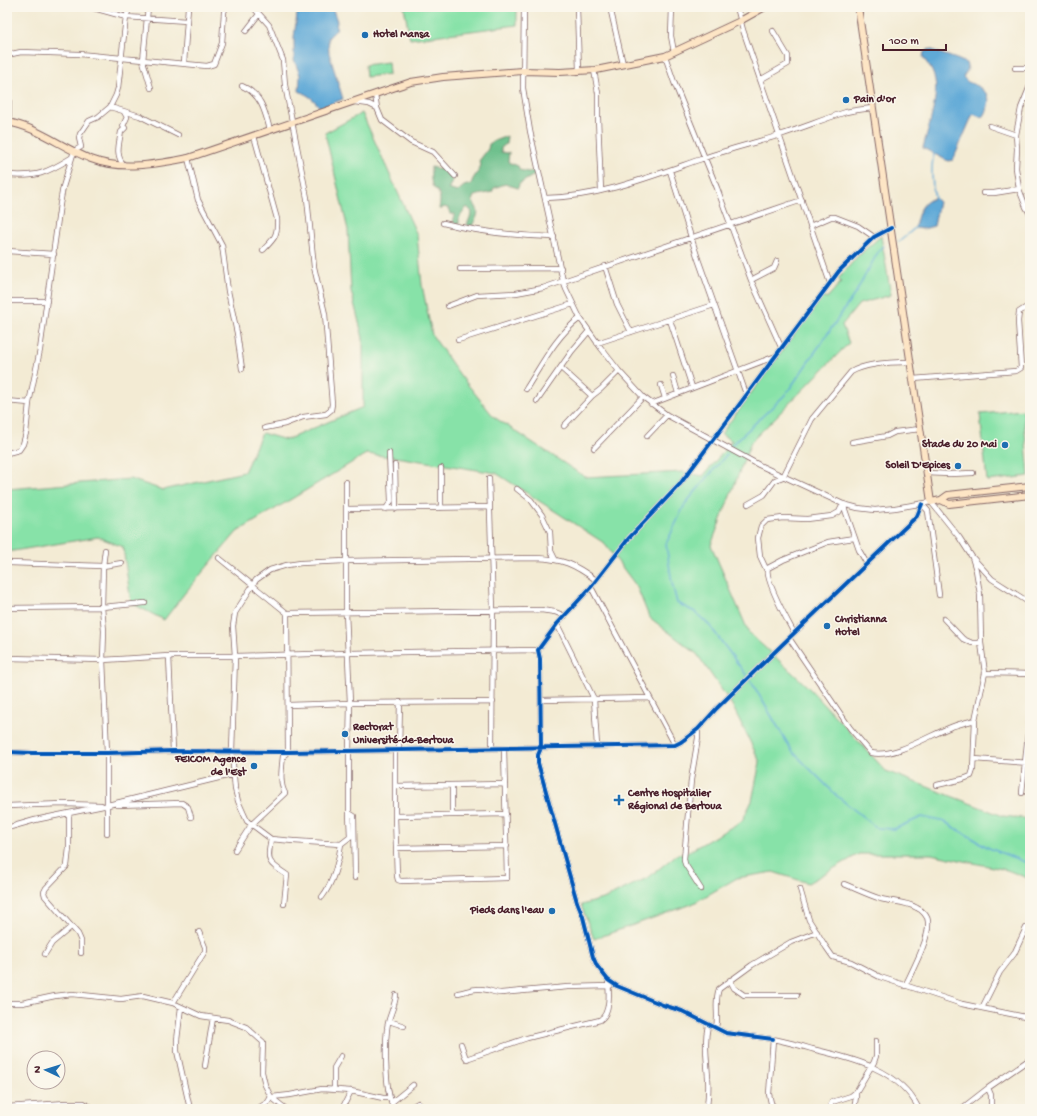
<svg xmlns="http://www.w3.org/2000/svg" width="1037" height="1116" font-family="'Gochi Hand',sans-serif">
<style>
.green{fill:#87e2a8;stroke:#68806a}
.forest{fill:#6dc08c;stroke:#5c705c}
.water{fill:#5fa9d7;stroke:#546481}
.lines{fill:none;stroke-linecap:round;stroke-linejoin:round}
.stream{stroke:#5fa9d7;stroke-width:1.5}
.street-casing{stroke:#856666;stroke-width:6}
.secondary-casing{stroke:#856666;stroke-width:8}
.street{stroke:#fff;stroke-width:4.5}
.secondary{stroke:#fde5c5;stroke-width:6}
.cycleway-casing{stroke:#fbf7ec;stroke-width:6}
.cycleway{stroke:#0057b8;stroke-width:4}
.poi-dot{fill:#1f6fb2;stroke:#fbf7ec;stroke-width:1.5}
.labels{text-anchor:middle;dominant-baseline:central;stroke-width:3;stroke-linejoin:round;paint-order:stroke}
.poi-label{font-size:11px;font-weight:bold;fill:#4a1f2b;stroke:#fbf7ec;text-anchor:start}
</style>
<rect width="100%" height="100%" fill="#fbf7ec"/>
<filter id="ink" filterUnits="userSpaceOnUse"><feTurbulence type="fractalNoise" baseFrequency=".025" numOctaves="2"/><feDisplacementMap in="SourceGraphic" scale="8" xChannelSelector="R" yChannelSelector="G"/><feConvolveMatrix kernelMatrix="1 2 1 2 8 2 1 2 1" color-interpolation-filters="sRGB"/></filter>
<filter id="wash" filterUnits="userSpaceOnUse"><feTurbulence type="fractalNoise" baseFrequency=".012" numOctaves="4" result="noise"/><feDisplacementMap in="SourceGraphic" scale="16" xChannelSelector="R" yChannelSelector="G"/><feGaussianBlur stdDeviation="0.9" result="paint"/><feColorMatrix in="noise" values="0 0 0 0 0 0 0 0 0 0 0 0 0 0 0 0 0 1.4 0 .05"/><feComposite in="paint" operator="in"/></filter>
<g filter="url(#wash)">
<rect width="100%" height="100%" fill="#f3ebd4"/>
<!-- green -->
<path class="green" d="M404,7H517V25L410,39Z
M388,62L389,74L366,77L365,65Z
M362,113L417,235L422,285L432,335L460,375L494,417L585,477L683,472L703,476L732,441L721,434L822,296L826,299L841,282L838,279L858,256L881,236L891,295L859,304L842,325L849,343L751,442L711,545L749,633L808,687L886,771L1003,816L1030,819V879L1007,870L931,854H859L808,883L773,872L737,878L692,904L594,939L581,905L606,898L649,877L676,855L688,852L742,821L752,801L760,762L732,705L697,654L649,617L637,587L604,543L496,473L402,458L366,454L237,532L184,594L164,620L131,603L123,547L98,537L7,552V489L130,479L163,490L244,472L262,433L286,440L363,407V338L351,291L348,230L325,133Z
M1023,410L1029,476L987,481L980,414Z"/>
<!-- forest -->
<path class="forest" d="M507,136L506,144L501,148V152L507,153L509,152L508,162L518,166L520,170L528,172L535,171L536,174L519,184L518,188L505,184L494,188L492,192L474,196L472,201C481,212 478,215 472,226L467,225L472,212L467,207L459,218V224H454L453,218L455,214H451L449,208L443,207L442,209H439C440,203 441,197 438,192C436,189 435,190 433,187C430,181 431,173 431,167C441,169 449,170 453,180L448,189L457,192L464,186L471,184C473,176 479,173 481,165L479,161L488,149L489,144L494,141Z"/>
<!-- water -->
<path class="water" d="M298,7H332L337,21L336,30L328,38L329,53L343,99L320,108C314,99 308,95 299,91L300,75L294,60V37Z
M930,49C942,55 954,57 966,63L968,69L963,77L968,82L978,86L987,94L989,100L987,111L984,116L980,117L973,114L953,160L948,161L923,148C928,128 940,95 934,76C932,69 926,62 923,57L924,52Z
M935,198L939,202L934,226L923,229L915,228C917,216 921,201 935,198Z"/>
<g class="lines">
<!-- stream -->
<path class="stream" d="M935,151C930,164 932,185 935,199
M899,242L916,227
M731,446L786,394L822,342L856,292L878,252L884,246
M727,454L685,504L666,544L672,583L677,603L695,612L710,626L752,683L792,751L837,796L877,828L894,829L922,817L945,822L989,848L1030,864"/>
</g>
</g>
<g filter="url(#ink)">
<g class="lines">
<defs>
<path id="street" d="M130,7L126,17L187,21
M148,7L143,61L151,88
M253,7L269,25L283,60L285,85L307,198L314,267L325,314L332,404L331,410L326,414L303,417L285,424L265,428
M524,7L523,88L530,131L563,281L566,289L580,318L601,348L619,371L643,397L667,415L759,465L843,504L858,508L875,510L895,508L931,502L959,537L972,557L976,570L980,594L981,643L985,673L975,720L973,770L971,776L963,779L937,785
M577,7L579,71
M610,7L623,64
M672,7L671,36L674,52
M737,7L743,30L830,283
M246,31L259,14
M7,55L21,52L79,54L207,66L214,64L222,43L224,12L226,7
M665,56L674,82L717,188L751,280L781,347
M184,63L188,7
M1015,68H1030
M594,70L598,93V118L601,191
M760,80L788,64V56L773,31
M242,86C261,94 265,111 270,130
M1030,86L1021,108L1016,135L1017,149L1016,168L1019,189L1026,207L1030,214
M7,89L9,103V122
M375,94L377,108L382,120L411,142L433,152L455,176
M354,102L369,104L377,108
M110,107L140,116L178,135
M124,112L127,117L123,126L125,128L121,132C119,144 115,156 124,165
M990,126L1016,135
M254,136L277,219C278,236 274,239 263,250
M188,158L198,200L222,245L228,291L237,333L242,369
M670,171L698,259L746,394
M7,175C37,177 45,174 71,158
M983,193H994L1019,189
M546,198C601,197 652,176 704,158C729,149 755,143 780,135C802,128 824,119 846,112C855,110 864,109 873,108
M443,223C479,232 517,236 554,237
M810,226L831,217H835L858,226L874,237
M7,251L54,254
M605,266L617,304L631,332
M460,269L561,268
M751,280L774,268L777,261
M7,301H47
M448,306L477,295L516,293L543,288L802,200
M670,320L692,387
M458,340L573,304
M597,343L714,305
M561,368L592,396
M673,376L678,393
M913,379L1016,371L1021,368L1018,321L1019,312L1030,305
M661,385L665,398
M526,389C542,364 556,336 580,318
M7,401L29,403
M537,401L572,351L589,331
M651,404L776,356
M564,426L592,396L601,389L619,371
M647,436L667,415
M852,442L887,436L895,432L920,429
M594,448L643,397
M7,453L19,450L23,444L26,433L29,403L40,350L60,204L63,187L74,151L81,147L79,138L80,134L89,121L98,117L110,107L116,95L118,88L126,17L90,7
M395,465L396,509
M926,473L950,474L973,473
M489,478L493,610L492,748
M346,482V612L350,703L349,752V813L354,816L355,878
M517,489L531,500L542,515L550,532L551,551L555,559
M748,504L764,495L775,480L783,477L812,419L851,372C866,363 893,362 910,362
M843,504L859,550L867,564
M922,504L928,511L939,595
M441,508V468
M346,509L489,507
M386,509L391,501L389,453
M105,550L103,566L102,607L104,631L103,660L107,753V833
M219,558L287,613L541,610L555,612L565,616
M973,558L992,579L1030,603
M7,559L9,563L103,566L122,563
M767,571L760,556L758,538L761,526L767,520L783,518L807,519L832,516L839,512L843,504
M591,587L675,745
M7,608L102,607L145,603
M944,619L963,639L972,643H981
M557,624L594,699L597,746
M794,633C788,622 764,578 768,568L783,560L828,542L854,538
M789,638L850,728L871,753C895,758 928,736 951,727C959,724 967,722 975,720
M169,656L173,751
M7,658L103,660L169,656H235L348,653L538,650
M985,673L1030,674
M541,700L650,698
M288,705L350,703L493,702
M698,729V738L691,780L684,859L685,864L701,889
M395,750V816L397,876L398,880L401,881L507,878L504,748
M399,750L400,702
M7,752L33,753H107L173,751L288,752L675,745L681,742L698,729L717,708L789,638L917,516L922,504
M974,759L1030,763
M395,786L505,784
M1022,793L1030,713
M117,805L182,803L188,807L191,817
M7,806L63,804L101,805
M349,813L350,837L341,844L293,841L271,839L247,821L238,801L235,789L232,752L235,656L233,626L235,613L256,580L270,570L287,565L301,563L345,561L536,558C563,559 574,564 596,580
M69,814V848L67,866L46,888L44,892L45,896L78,934L81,941V953
M452,815V785
M395,816L506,814
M7,828L35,820L108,805L235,774
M271,839C267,862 267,862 287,875L284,904
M396,848L507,846
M235,850L251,825L285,793C279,783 282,767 283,756L288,752L287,613
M844,884C856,889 868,895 881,899C893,902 907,902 917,908C922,910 928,916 928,922C930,938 912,971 905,986
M800,889L809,920L826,947L833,957L851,962L880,977L944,998L962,1004L1030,1018
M322,897C333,883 339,861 341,844
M45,954L52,943L71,927
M730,980L734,988L744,995H797
M458,993C465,992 474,988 481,989C488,989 494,993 501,993L568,987L610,986
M7,1003H22L55,996L72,994L121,999L143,996L173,1003L201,1016L228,1020L246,1027L263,1042L262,1072L265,1085L271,1097L286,1109
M173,1003L205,951V947L199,932
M181,1007L177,1040V1051L190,1109
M982,1008L1000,972L1014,954L1026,928L1030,927
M389,1021L404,1026
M716,1028C719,1015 714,1002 719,989L752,965L791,942L817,932
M773,1039L726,1033L682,1011L663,1005L617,986L608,980L597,966L593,957L583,917L577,902L538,763V755L541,748L540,659L538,650L557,624L591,587L629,538L680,484L839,271L874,237L891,228
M461,1044L465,1056L467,1059L469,1058L527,1038L600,1020C611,1013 609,991 608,980
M205,1066L213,1018
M988,1088L991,1095V1109
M334,1090V1068L341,1056
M272,1097L290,1095L322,1089L351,1091L383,1098H390
M392,1105V1102L413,1085
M7,1107L66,1103H84L93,1109
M707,1107C708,1098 709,1088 708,1078C707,1060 704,1043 708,1025
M257,1109L268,1102L271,1097
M342,1109L351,1091
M394,1109C385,1094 385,1046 387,1029C388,1017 395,1007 396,995
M408,1109L418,1103
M775,1109L771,1103L769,1094L773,1039C787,1042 799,1045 812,1049C851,1058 900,1069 919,1109
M829,1109L832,1102L851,1096L856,1092L874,1062L876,1056V1041
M854,1109L856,1097V1092
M961,1109L988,1088L1030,1059"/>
<path id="secondary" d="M858,7L931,502L941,500L948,495L1030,486
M7,122C38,127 62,148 91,159C122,171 156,164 188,158L393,88L411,82L443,77L523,71L560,72L596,70L665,56L740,21L765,7
M941,500L949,504L1030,495"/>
</defs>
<!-- street casing -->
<use href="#street" class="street-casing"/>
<!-- secondary casing -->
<use href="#secondary" class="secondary-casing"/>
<!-- street -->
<use href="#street" class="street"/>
<!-- secondary -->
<use href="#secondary" class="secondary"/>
<defs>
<path id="cycleway" d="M7,752L33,753H107L173,751L288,752L675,745L681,742L698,729L717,708L789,638L917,516L922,504
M773,1039L726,1033L682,1011L663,1005L617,986L608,980L597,966L593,957L583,917L577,902L538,763V755L541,748L540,659L538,650L557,624L591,587L629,538L680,484L839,271L874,237L891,228"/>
</defs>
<!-- cycleway casing -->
<use href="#cycleway" class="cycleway-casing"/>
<!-- cycleway -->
<use href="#cycleway" class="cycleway"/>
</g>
</g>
<!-- markers -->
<g class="poi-dot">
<circle cx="365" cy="35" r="4"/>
<circle cx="846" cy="100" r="4"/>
<circle cx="1005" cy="445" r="4"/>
<circle cx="958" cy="466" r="4"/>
<circle cx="827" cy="626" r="4"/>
<circle cx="345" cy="734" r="4"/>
<circle cx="254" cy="766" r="4"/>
<path d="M617 794h4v4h4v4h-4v4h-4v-4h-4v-4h4z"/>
<circle cx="552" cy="911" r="4"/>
</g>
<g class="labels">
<!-- poi labels -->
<g class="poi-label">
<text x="373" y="35">Hotel Mansa</text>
<text x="854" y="100">Pain d'or</text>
<text x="997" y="445" text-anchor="end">Stade du 20 Mai</text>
<text x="950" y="466" text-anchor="end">Soleil D'Epices</text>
<text x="835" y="620">Christianna<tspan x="835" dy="13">Hotel</tspan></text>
<text x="353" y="728">Rectorat<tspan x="353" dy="13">Université-de-Bertoua</tspan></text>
<text x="246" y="760" text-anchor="end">FEICOM Agence<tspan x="246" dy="13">de l'Est</tspan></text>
<text x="628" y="794">Centre Hospitalier<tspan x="628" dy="13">Régional de Bertoua</tspan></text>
<text x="544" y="911" text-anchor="end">Pieds dans l'eau</text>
</g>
</g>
<!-- margin -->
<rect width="1037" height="1116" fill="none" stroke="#fbf7ec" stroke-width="24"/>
<!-- north arrow -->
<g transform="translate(46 1070) rotate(274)"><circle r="19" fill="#fbf7ec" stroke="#b4a19f"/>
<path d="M0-3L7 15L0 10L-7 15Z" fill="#1f6fb2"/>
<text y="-6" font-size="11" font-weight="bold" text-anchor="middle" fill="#4a1f2b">N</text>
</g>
<!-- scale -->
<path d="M883 44v6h63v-6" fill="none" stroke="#4a1f2b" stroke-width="2"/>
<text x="889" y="44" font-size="12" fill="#4a1f2b" stroke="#fbf7ec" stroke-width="3" paint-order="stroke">100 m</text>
</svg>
